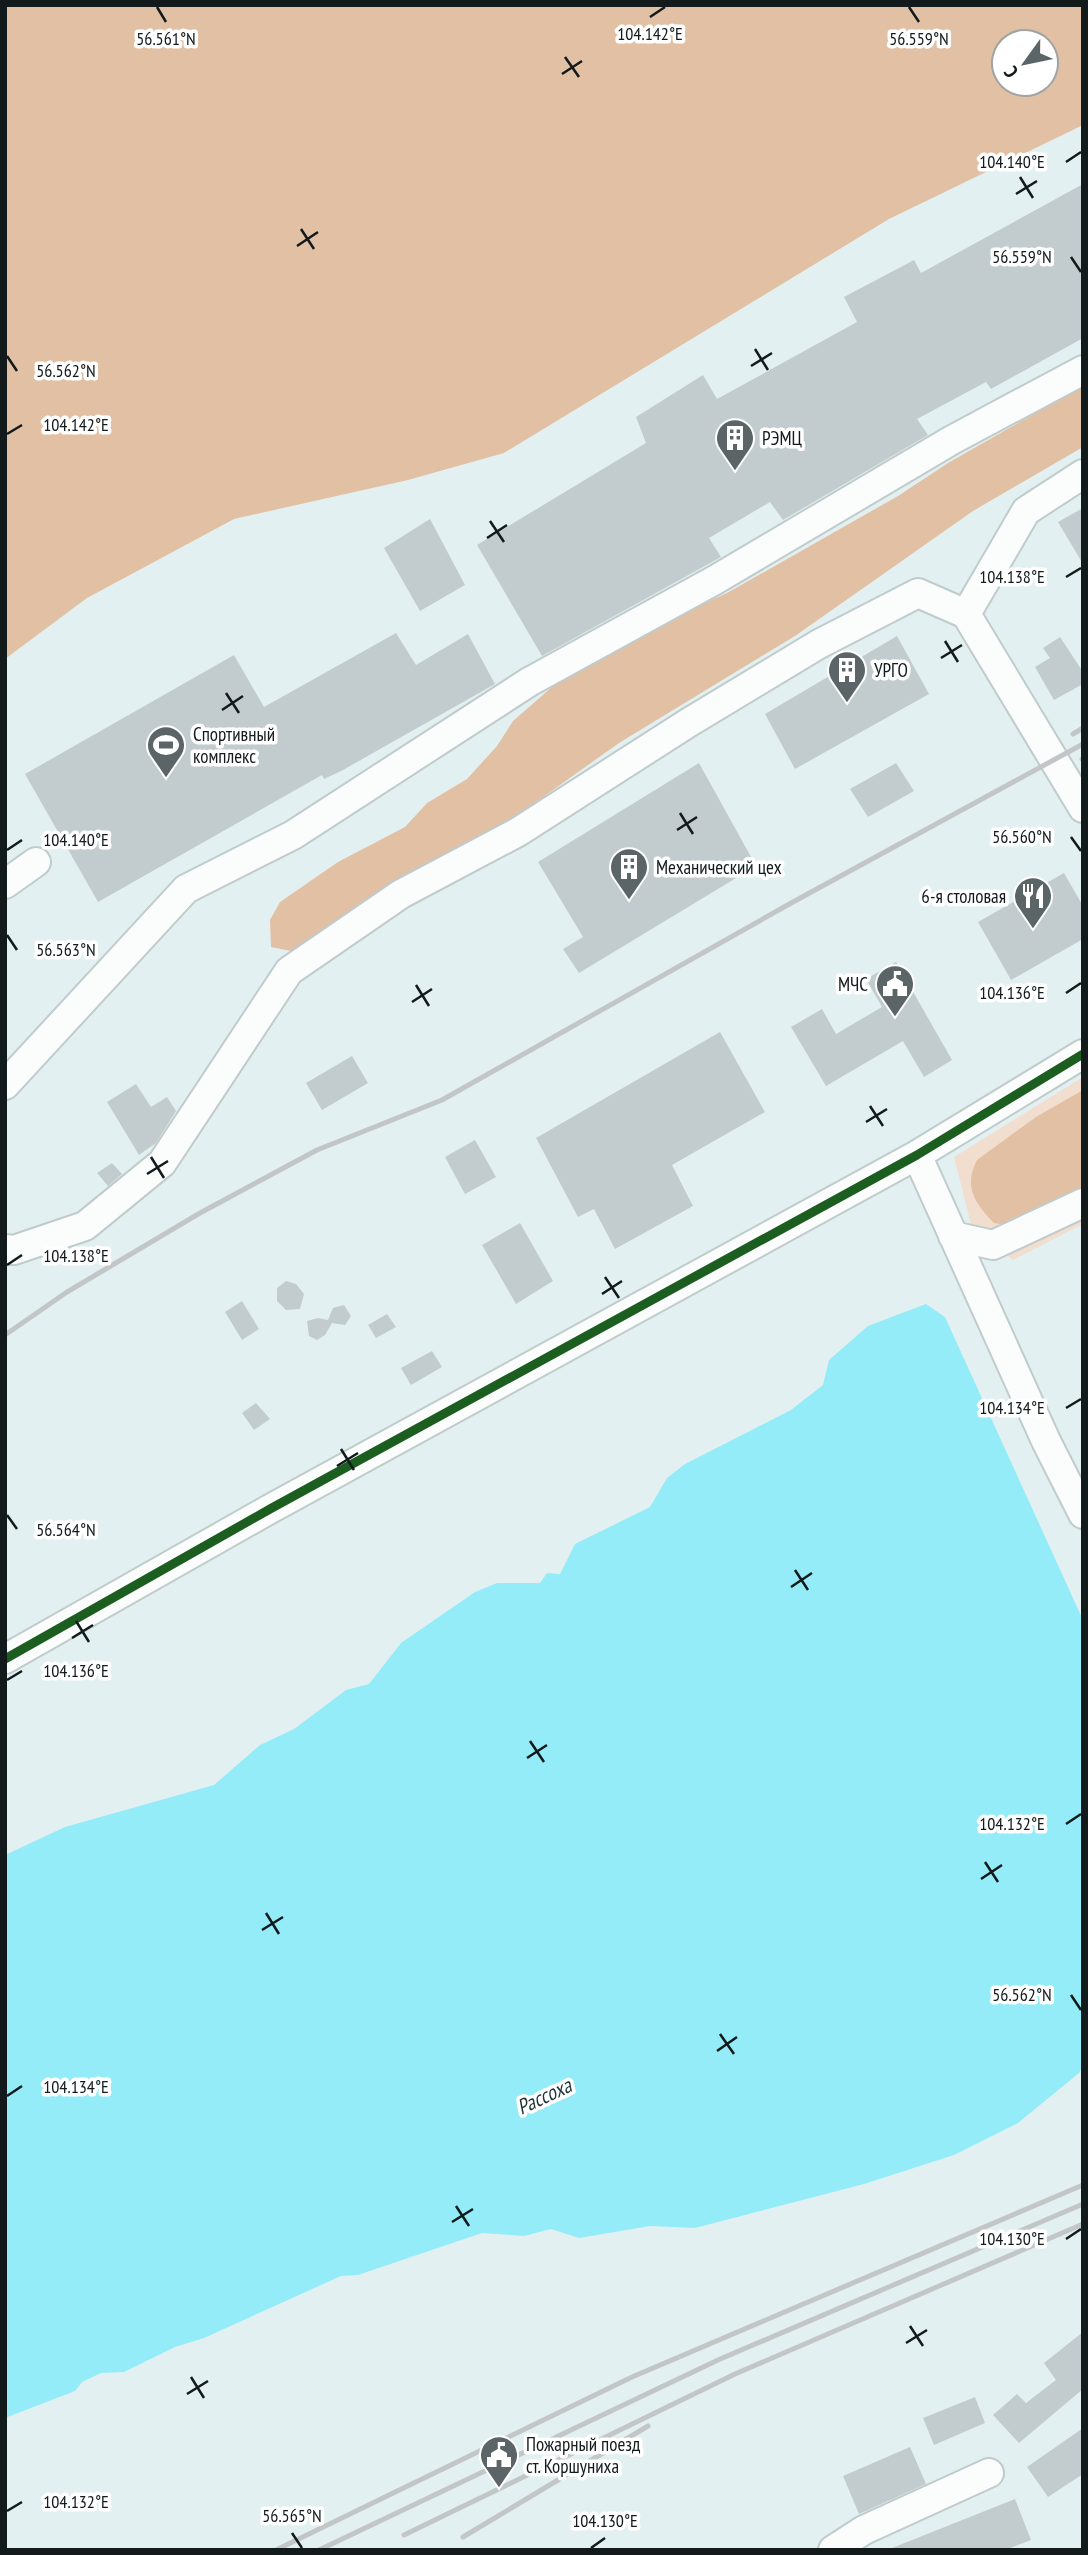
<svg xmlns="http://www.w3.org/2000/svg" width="1088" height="2555" font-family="'PT Sans Narrow',sans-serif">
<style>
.green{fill:#f1dece}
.forest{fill:#e1c0a3;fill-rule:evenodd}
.water{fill:#94ecf8}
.building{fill:#c2ccce}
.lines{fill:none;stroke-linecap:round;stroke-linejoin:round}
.minor-casing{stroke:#c0cbcc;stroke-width:32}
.minor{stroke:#fbfdfd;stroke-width:28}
.rail{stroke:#c2c6c6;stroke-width:5}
.cycleway-casing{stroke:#fff;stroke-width:13}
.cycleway{stroke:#1b5e20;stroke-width:9}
.ticks{fill:none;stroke:#121a1c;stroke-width:2.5}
.labels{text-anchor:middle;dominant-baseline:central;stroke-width:7;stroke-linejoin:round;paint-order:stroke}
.poi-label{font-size:19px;fill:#121a1c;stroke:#fff;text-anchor:start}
.water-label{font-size:21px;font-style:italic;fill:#1e3437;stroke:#fff}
.ticks-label{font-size:18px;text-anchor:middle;fill:#121a1c;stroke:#fff;stroke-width:7;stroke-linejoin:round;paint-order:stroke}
</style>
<rect width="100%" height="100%" fill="#e3f0f2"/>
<!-- green -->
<path class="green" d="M1083,1077V1224L1013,1260L971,1225L954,1157Z"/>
<!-- forest -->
<path class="forest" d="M5,5H1083V125L889,219L504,453L408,480L234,519L87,598L5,659ZM1004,42H1046V84H1004Z
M1083,386V447L973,511L795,636L619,743L508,822L296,952L271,947L270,920L280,902L338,862L405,827L427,803L467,779L497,746L513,721L552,687L665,621L727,593L898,496L948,463Z
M1083,1090V1189L1007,1225L994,1223C975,1203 963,1187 977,1160L1036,1117Z"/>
<!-- water -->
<path class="water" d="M926,1304L945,1317L1083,1620V2066L1079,2073L1018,2123L954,2155L864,2184L695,2228L650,2226L579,2238L551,2229L524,2236L482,2233L358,2275L341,2276L204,2338L175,2347L124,2372L101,2373L82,2382L75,2391L5,2418V1855L65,1827L214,1785L260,1745L294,1729L346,1690L369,1684L401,1643L475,1592L497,1583H540L547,1573L560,1574L575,1544L650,1507L667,1478L685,1464L791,1410L823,1385L829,1360L868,1326Z"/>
<!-- building -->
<path class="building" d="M1083,184V338L991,389L986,382L917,419L928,435L783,520L770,502L709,538L721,557L542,656L477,545L646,443L636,417L703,375L717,399L857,322L844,297L914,260L921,273Z
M1083,508V564L1058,522Z
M430,519L465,585L420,611L384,548Z
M396,633L416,665L468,634L495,684L343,770L324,779L322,775L98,902L25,774L234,655L264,707Z
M897,636L929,694L795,769L765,714Z
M1060,637L1083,672V684L1054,700L1035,667L1050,658L1043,648Z
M699,763L756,866L579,973L563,949L583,937L538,862Z
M896,763L914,791L868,817L850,789Z
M1064,873L1083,906V939L1011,980L978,922Z
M896,962L952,1060L924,1077L903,1041L826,1086L791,1027L822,1009L836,1034L882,1007L866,979Z
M720,1032L765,1112L672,1165L693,1206L615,1249L594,1209L578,1217L536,1138Z
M352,1056L368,1083L322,1110L306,1083Z
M136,1084L151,1107L167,1097L176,1111L156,1143L139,1155L107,1102Z
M475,1140L496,1177L465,1194L445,1157Z
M112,1163L122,1174L108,1186L97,1173Z
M520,1223L553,1281L516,1304L482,1245Z
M286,1281L296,1284L304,1294L300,1309L286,1310L277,1301V1288Z
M242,1301L259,1329L242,1340L225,1312Z
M344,1305L351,1316L345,1325L332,1323L325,1335L317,1340L309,1336L307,1321L318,1318L328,1320L333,1308Z
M387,1314L396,1327L376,1338L368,1325Z
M432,1351L442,1367L411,1385L401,1368Z
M256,1403L270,1419L254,1430L242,1413Z
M1083,2332V2389L1019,2443L993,2415L1017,2394L1026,2403L1056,2380L1044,2363Z
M975,2397L985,2423L934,2445L923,2418Z
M1083,2428V2474L1048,2497L1027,2467Z
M910,2447L926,2484L859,2514L843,2476Z
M1015,2499L1031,2540L1005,2550H887Z"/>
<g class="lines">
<defs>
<path id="minor" d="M966,614L1026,511L1083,474
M5,884L36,862
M5,1085L186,889L293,835L529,682L715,580L952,440L1083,370
M917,1155L1046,1441L1083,1514
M953,1236L993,1245L1083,1203
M5,1249L14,1250L85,1226L162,1163L289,971L401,894L518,832L688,723L819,644L918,593L966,614L1083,808
M5,1659L270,1509L917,1155L1083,1054
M833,2550L864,2530L989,2473"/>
</defs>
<!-- minor casing -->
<use href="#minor" class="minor-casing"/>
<!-- minor -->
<use href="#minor" class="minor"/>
<!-- rail -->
<path class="rail" d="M1073,734L1083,728
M1082,759H1083
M5,1335L67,1292L200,1213L317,1150L442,1100L793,902L1083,744
M404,2535L735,2374L1083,2224
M463,2537L648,2426
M276,2550L632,2377L1083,2185
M319,2550L718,2360L1083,2204"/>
<defs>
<path id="cycleway" d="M5,1659L270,1509L917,1155L1083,1054"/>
</defs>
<!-- cycleway casing -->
<use href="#cycleway" class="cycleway-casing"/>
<!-- cycleway -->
<use href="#cycleway" class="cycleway"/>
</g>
<!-- ticks -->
<path class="ticks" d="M157,7L166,22M909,7L919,22M650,17L665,7M565,57L579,77M562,74L582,61M1066,162L1081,152M1020,177L1033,198M1016,194L1037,181M301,229L314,249M297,246L318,232M1071,257L1081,272M755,349L768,370M7,356L17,371M751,366L772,353M7,434L22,425M490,521L504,542M487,538L507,525M1066,577L1081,568M945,641L958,662M941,658L962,645M226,693L239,713M222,710L243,696M680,813L693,834M677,830L697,817M1071,837L1081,851M7,850L22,840M7,935L17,950M416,985L429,1006M1066,993L1081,983M412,1002L432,989M870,1106L883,1126M866,1122L887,1109M151,1157L164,1178M147,1174L168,1161M7,1265L22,1255M605,1277L619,1298M602,1294L622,1281M1066,1408L1081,1399M341,1449L354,1470M337,1466L358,1453M7,1515L17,1529M795,1570L808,1590M791,1587L812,1573M76,1621L89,1642M72,1638L93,1625M7,1680L22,1671M530,1741L544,1762M527,1758L547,1745M1066,1824L1081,1814M985,1862L998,1882M981,1879L1002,1865M266,1913L279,1934M262,1930L283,1917M1071,1995L1081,2010M720,2034L734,2054M717,2051L737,2037M7,2096L22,2086M456,2206L469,2226M452,2222L473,2209M1066,2239L1081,2229M910,2326L923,2346M906,2343L927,2330M191,2377L204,2398M187,2394L208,2381M7,2511L22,2502M292,2533L302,2548M591,2548L605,2538"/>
<!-- icons -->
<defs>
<symbol id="building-pin" viewBox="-11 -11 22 30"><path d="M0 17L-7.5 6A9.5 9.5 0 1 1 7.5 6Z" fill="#5b6567" stroke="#fff"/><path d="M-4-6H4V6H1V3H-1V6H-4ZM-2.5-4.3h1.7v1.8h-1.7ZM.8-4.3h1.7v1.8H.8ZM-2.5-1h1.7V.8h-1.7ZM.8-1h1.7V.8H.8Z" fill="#fff"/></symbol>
<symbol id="stadium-pin" viewBox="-11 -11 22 30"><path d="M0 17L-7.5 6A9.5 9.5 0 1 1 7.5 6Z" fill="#5b6567" stroke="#fff"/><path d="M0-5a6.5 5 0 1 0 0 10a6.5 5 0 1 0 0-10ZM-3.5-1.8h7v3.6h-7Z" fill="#fff"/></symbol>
<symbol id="restaurant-pin" viewBox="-11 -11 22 30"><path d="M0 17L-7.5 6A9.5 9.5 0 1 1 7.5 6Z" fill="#5b6567" stroke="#fff"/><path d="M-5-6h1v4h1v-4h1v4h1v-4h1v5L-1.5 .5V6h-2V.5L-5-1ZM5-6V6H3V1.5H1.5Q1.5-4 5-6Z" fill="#fff"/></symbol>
<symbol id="civic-pin" viewBox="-11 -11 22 30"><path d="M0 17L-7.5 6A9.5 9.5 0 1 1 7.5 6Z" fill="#5b6567" stroke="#fff"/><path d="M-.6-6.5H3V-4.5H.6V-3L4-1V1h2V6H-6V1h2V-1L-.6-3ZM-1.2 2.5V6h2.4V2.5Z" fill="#fff"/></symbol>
</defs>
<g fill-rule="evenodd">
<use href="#building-pin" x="713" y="416" width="44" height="60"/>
<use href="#building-pin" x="825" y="648" width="44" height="60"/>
<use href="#stadium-pin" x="144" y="723" width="44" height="60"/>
<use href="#building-pin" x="607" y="845" width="44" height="60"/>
<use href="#restaurant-pin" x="1011" y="874" width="44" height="60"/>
<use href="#civic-pin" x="873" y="962" width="44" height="60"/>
<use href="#civic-pin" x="477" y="2433" width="44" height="60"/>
</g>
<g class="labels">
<!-- poi labels -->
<g class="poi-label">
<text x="762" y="438">РЭМЦ</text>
<text x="874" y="670">УРГО</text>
<text x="193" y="734">Спортивный<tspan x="193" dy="22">комплекс</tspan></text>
<text x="656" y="867">Механический цех</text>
<text x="1006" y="896" text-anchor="end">6-я столовая</text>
<text x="868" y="984" text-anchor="end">МЧС</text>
<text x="526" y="2444">Пожарный поезд<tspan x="526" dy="22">ст. Коршуниха</tspan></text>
</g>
<!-- water labels -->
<g class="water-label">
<text transform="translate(544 2096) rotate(-25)">Рассоха</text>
</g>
</g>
<g class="ticks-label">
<text x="650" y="40">104.142°E</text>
<text x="166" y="45">56.561°N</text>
<text x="919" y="45">56.559°N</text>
<text x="1012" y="168">104.140°E</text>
<text x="1022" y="263">56.559°N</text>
<text x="66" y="377">56.562°N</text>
<text x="76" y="431">104.142°E</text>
<text x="1012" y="583">104.138°E</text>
<text x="1022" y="843">56.560°N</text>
<text x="76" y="846">104.140°E</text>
<text x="66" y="956">56.563°N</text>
<text x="1012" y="999">104.136°E</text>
<text x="76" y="1262">104.138°E</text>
<text x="1012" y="1414">104.134°E</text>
<text x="66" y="1536">56.564°N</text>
<text x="76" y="1677">104.136°E</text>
<text x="1012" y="1830">104.132°E</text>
<text x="1022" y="2001">56.562°N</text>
<text x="76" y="2093">104.134°E</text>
<text x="1012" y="2245">104.130°E</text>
<text x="76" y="2508">104.132°E</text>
<text x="292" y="2522">56.565°N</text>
<text x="605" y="2527">104.130°E</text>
</g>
<!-- border -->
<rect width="1088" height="2555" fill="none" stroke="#121a1c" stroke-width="14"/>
<!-- north arrow -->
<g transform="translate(1025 63) rotate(237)"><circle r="33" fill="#ffffff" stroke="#a0a3a4" stroke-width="2"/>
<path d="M0-5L12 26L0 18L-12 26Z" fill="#5b6567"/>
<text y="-10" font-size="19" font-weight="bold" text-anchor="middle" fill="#121a1c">С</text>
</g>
</svg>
